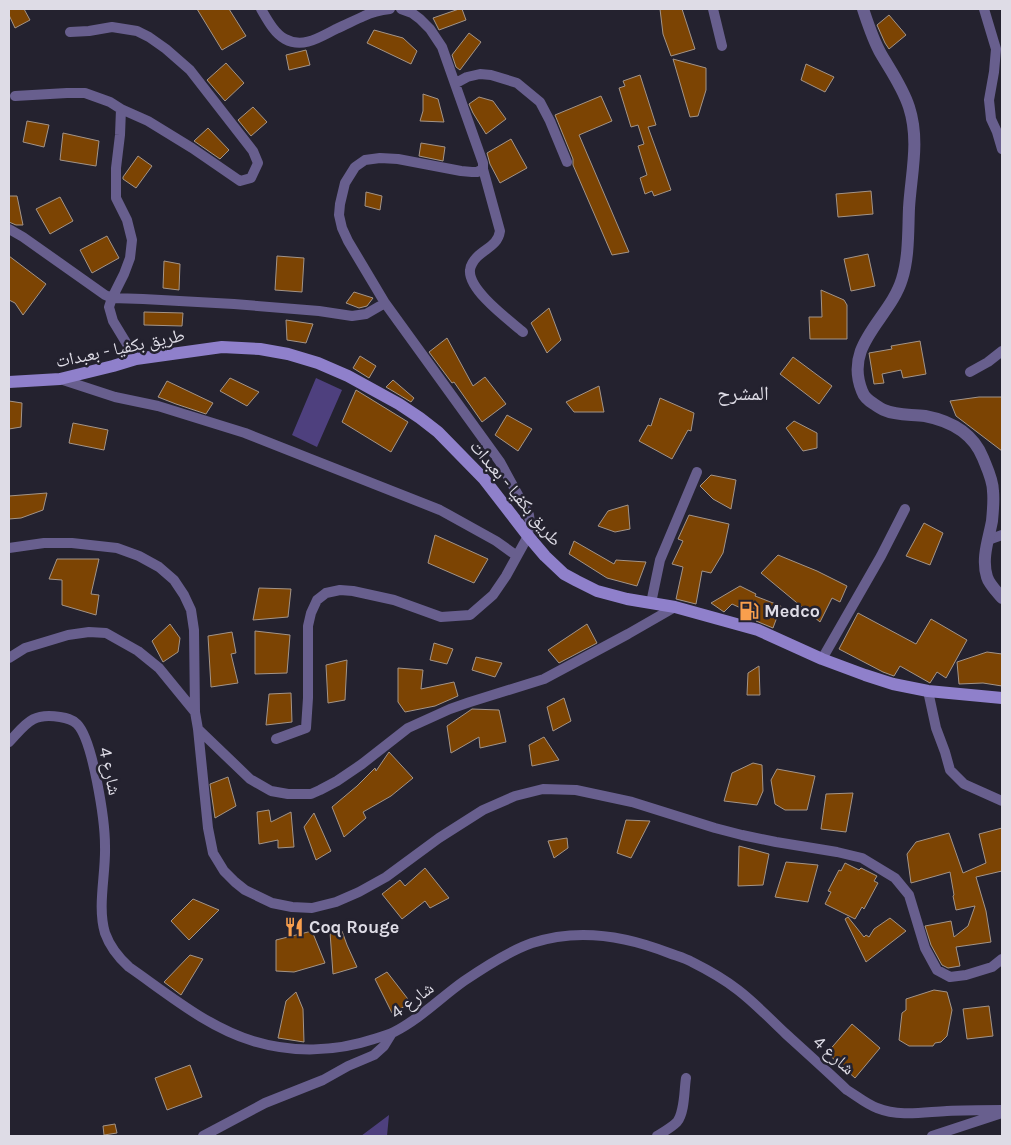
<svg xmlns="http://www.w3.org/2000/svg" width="1011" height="1145" font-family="Karla,'Noto Naskh Arabic',sans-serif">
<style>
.green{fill:#4e407e}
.building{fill:#7c4403;stroke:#a39488}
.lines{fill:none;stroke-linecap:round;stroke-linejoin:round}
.minor{stroke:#685f8e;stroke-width:10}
.tertiary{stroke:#685f8e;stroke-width:12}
.secondary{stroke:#8f80cb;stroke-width:12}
.labels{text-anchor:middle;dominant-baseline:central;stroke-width:5;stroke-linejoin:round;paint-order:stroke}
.street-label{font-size:18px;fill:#dedce6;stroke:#24222f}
.poi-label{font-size:18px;font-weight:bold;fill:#dedce6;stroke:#24222f;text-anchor:start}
.quarter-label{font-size:20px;fill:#dedce6;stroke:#24222f}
</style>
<rect width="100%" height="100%" fill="#24222f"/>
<!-- green -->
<path class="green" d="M316,378L342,390L317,447L292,435Z
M389,1115L387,1136H361Z"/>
<!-- building -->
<path class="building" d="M9,9H24L30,20L15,28L9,15Z
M197,9H229L246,36L222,50Z
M459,9H462L466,20L439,30L433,18Z
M660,9H682L695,49L671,56L663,34Z
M889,15L906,35L889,49L885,43L877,25Z
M374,30L403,38L417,51L411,64L367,43Z
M469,33L481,42L460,70L456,67L452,55Z
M306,50L310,65L289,70L286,55Z
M673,59L706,68V90L698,116L690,117Z
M226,63L244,83L225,101L207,80Z
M806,64L834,77L825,92L801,80Z
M640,75L656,125L648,127L671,190L654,196L652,191L645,194L640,178L647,175L638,146L644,144L638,125L631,127L619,88L625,86L623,81Z
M423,94L438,99L444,122L420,121L423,111Z
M601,96L612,121L579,135L629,252L612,255L573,165V159L555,115Z
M479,97L493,101L506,119L486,134L473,113L469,104Z
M253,107L267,122L251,136L238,120Z
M27,121L49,125L44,147L23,142Z
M208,128L229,150L220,159L194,141Z
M63,133L99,141L96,166L60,160Z
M511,139L527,168L500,183L490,164L487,153Z
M421,143L445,147L443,161L419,156Z
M138,156L152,166L136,188L123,179V177Z
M871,191L873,214L838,217L836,194Z
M366,192L382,196L380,210L365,206Z
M9,196H17L23,225H16L9,222Z
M60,197L73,221L50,234L36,209Z
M107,236L119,258L92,273L80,250Z
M868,254L875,286L851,291L844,259Z
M9,256L46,284L23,315L15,303L9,300Z
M277,256L304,258L302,292L275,290Z
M164,261L180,264L179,290L163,288Z
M821,290L844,300L847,305V339H810L809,317H822Z
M354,292L373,298L367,306L359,308L346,303Z
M549,308L561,340L547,353L531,323Z
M144,312L183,313L182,326L144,325Z
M286,320L313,324L306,343L287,340Z
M447,338L473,386L485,377L506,404L482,422L454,382L452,383L429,352Z
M920,341L926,374L903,378L901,370L882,374L884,383L874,384L869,353L892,349L891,346Z
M360,356L376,366L369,378L353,368Z
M793,357L832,386L819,404L780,374Z
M230,378L259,392L247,406L220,391Z
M393,380L414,398L411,402L386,387Z
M167,381L213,403L206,414L176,404L158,397Z
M599,386L604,412H574L566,402Z
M356,390L408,422L391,452L342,422Z
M979,397H1002V451L956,416L950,401Z
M660,398L694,413L691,431L688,430L672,459L639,441L648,425L651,426Z
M9,401L22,403L21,427L9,429Z
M507,415L532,429L518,451L495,435Z
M794,421L817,433V448L803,451L786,428Z
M73,423L108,430L104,450L69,443Z
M711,475L736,480L731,509L713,499L700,486Z
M47,493L43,510L21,518L9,519V496Z
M628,505L630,529L615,532L598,526L608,511Z
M689,515L729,524L723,553L711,573L702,571L696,604L676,599L683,567L672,564L683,541L678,539Z
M924,523L943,533L930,565L906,556Z
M435,535L488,559L474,583L428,563Z
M574,541L614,564L616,560L646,562L637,586L607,578L569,554Z
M778,555L817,571L847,586L840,602L832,598L820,622L761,573Z
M57,559H99L91,594L99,595L96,615L62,605V580L49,579Z
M740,586L756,594L755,596L781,606L773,628L756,621L758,616L732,604L724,612L711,603Z
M259,588L291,589L288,617L253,620Z
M858,613L916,644L931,619L967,640L946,678L937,672L930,683L900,666L894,676L883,672L839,649Z
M170,624L180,638L178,652L163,662L152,641Z
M587,624L597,643L559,663L548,650Z
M255,631L290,635L287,673L255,674Z
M232,632L236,653L231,654L238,683L211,687L208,636Z
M434,643L453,649L447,664L430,660Z
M987,652L1002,654V686L983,683L959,684L957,662Z
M476,657L502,663L495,677L472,670Z
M347,660L345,700L328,703L326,665Z
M759,666L760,695H747L748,673Z
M398,668L423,670L421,689L454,682L458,696L435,706L405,712L398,702Z
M291,693L292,722L266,725L269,694Z
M564,698L571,721L553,731L547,707Z
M472,709L499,710L506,742L480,748L479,737L451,753L447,726Z
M544,737L559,760L532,766L529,745Z
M389,752L413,778L391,796L363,812L366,818L344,837L332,807L357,786L375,768L376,771Z
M753,763L762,765L763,791L757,805L724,801L732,773Z
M777,769L815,776L807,810H785L775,804L771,780Z
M228,777L236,806L215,818L210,784Z
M853,793L846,832L821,829L826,794Z
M269,810L271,822L291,812L294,847L278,848V840L259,844L257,812Z
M314,813L331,851L316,860L304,827Z
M626,820L650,821L631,858L617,853Z
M1002,828V871L976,877L986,911L991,942L956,947L960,966L948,968L942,965L931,945L925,926L951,921L954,937L968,926L975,906L956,910L953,896L954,895L950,872L911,883L907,854L916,842L949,833L963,873L986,863L979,834Z
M567,838L568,848L554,858L548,841Z
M739,846L769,854L763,885L738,886Z
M786,862L818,865L808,902L775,897Z
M845,863L859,870L861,868L877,876L874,881L878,883L864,909L862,907L855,919L825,904L831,892L828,891L839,870L841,871Z
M425,868L449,898L430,908L425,901L402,919L382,894L400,880L405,886Z
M193,899L219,910L189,940L171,921Z
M848,917L864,937L866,935L869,937L874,929L890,918L906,931L866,962L845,919Z
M312,931L325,963L294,972L276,971V940Z
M342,931L347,945L357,967L333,974L330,932Z
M190,955L203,959L181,995L164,982Z
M387,972L411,1003L392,1013L375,979Z
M934,990L947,992L952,1010L947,1036L941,1042L935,1043L933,1046H909L899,1040L902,1013L906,1010V999Z
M296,992L303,1009L304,1042L278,1038L286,1001Z
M989,1006L993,1036L967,1039L963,1009Z
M852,1024L880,1048L855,1078L827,1053Z
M190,1065L202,1097L167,1110L155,1078Z
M115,1124L117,1133L104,1135L103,1126Z"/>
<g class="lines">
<!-- minor -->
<path class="minor" d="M261,9C267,19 274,33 285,39C303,49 320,37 336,29C345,25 355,20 364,16C372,12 381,10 390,9
M713,9L722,46
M984,9L996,49L994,72L989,100L991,119L997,132L1002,149
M70,32L89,31L112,27L137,31L149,37L166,49L190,70L253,151L258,163L251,178L240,181L192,148L148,121L121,109
M456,83L467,77L480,74L491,75L517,83L540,102L550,121L567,162
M15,96L67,93H85L110,102L121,109L120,135L116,168V198L127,220L132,240L130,258L124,274L112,298L109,307L113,321L136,359
M483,169L500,231C498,245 486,248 477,257C474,260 470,266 470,270C468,290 509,320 523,332
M9,229L23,237L105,295L112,298L143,299L234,304L319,311L352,316L366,314L385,303
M970,372L988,362L1002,351
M60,379L115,397L158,406L245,433L440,510L496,541L517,556
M988,540L1002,535
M9,548L44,543H72L117,548L139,556L159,567L174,580L184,595L191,610L194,630L195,712L198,729L250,779L271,791L288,794H311L320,790L337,781L362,764L408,728L450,709L470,702L544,679L628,634L675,607
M651,603L660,560L697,472
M9,658L25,648L68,635L89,632L106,633L138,651L159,668L195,712
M822,659L881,556L905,509
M928,691L936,728L945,752L950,770L964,784L1002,801
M198,729L208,828L213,853L224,871L235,882L245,890L272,903L292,907L312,908L336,902L359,892L386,877L439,838L483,810L515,796L543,789L576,790L632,802L715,828L742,835L776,842L837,852L862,858L895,878L909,895L925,948L937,970L950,977L966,975L992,967L1002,959
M276,739L306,728L308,698V626L311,613L317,600L326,593L340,590L353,591L394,600L441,617L470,615L493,595L506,576L528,536L530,523L529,515L500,462L385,303L348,241L342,228L339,215L340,204L345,183L355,167L365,160L380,158L398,159L461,171L472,172H477L483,169V163L442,47L430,29L420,19L412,13L401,9
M9,742C26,724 32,712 60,717C66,718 72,719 77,724C93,740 105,821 105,846C106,874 97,906 105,933C110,947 119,958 129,967C168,994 207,1027 253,1041C292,1053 335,1052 374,1039C381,1037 388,1035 394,1032C420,1019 440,998 464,981C483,968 509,951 532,943C577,928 626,936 669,953C677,956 685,958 692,962C708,970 724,979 738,990C755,1003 770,1019 786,1034C807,1053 827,1071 847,1090C857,1096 866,1104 877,1108C900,1117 924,1112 947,1111C966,1110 984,1110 1002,1110
M203,1136L265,1103L323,1080L348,1066L374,1055L384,1046L392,1033
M657,1136C663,1132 671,1128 677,1122C685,1112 684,1090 686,1078
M932,1136L1002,1113"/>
<!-- tertiary -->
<path class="tertiary" d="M863,9C868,24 873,40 881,54C891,71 903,88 909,107C920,141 911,174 909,208C908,231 909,257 902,279C890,319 843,344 862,391C864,397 869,401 874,404C877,406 881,409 884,410C897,416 912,414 925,416C951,421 973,433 983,458C987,468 993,480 993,491C994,501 993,511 992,521C989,538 981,558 987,577C989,584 997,592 1002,598"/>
<!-- secondary -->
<path class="secondary" d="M9,382L60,379L113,366L136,359L222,347L260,349L288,354L318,363L348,376L399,404L420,418L438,432L484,479L528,536L545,556L564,574L577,581L597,591L627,599L675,607L758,630L822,659L865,675L893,684L928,691L1002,698"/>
</g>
<!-- icons -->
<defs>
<symbol id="fuel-bare" viewBox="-9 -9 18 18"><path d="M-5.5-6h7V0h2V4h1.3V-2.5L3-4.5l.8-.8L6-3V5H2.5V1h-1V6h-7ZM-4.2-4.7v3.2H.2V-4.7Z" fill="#f99f4d" stroke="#24222f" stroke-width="2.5" paint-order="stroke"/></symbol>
<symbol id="restaurant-bare" viewBox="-9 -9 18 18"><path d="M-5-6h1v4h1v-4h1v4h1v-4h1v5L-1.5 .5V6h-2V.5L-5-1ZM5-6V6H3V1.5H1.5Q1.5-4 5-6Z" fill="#f99f4d" stroke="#24222f" stroke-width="2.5" paint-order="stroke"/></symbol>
</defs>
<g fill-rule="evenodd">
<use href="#fuel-bare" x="735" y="597" width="28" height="28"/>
<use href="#restaurant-bare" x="280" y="913" width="28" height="28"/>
</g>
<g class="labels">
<!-- street labels -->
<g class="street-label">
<text transform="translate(120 348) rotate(-12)">طريق بكفيا - بعبدات</text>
<text transform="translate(516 493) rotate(50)">طريق بكفيا - بعبدات</text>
<text transform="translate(110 771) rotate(78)">شارع 4</text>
<text transform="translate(412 1000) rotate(-36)">شارع 4</text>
<text transform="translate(834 1055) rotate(42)">شارع 4</text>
</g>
<!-- poi labels -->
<g class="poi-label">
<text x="764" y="611">Medco</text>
<text x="309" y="927">Coq Rouge</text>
</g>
<!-- quarter labels -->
<g class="quarter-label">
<text x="743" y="393">المشرح</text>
</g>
</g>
<!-- border -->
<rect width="1011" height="1145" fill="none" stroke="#dedce6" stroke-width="20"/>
</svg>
